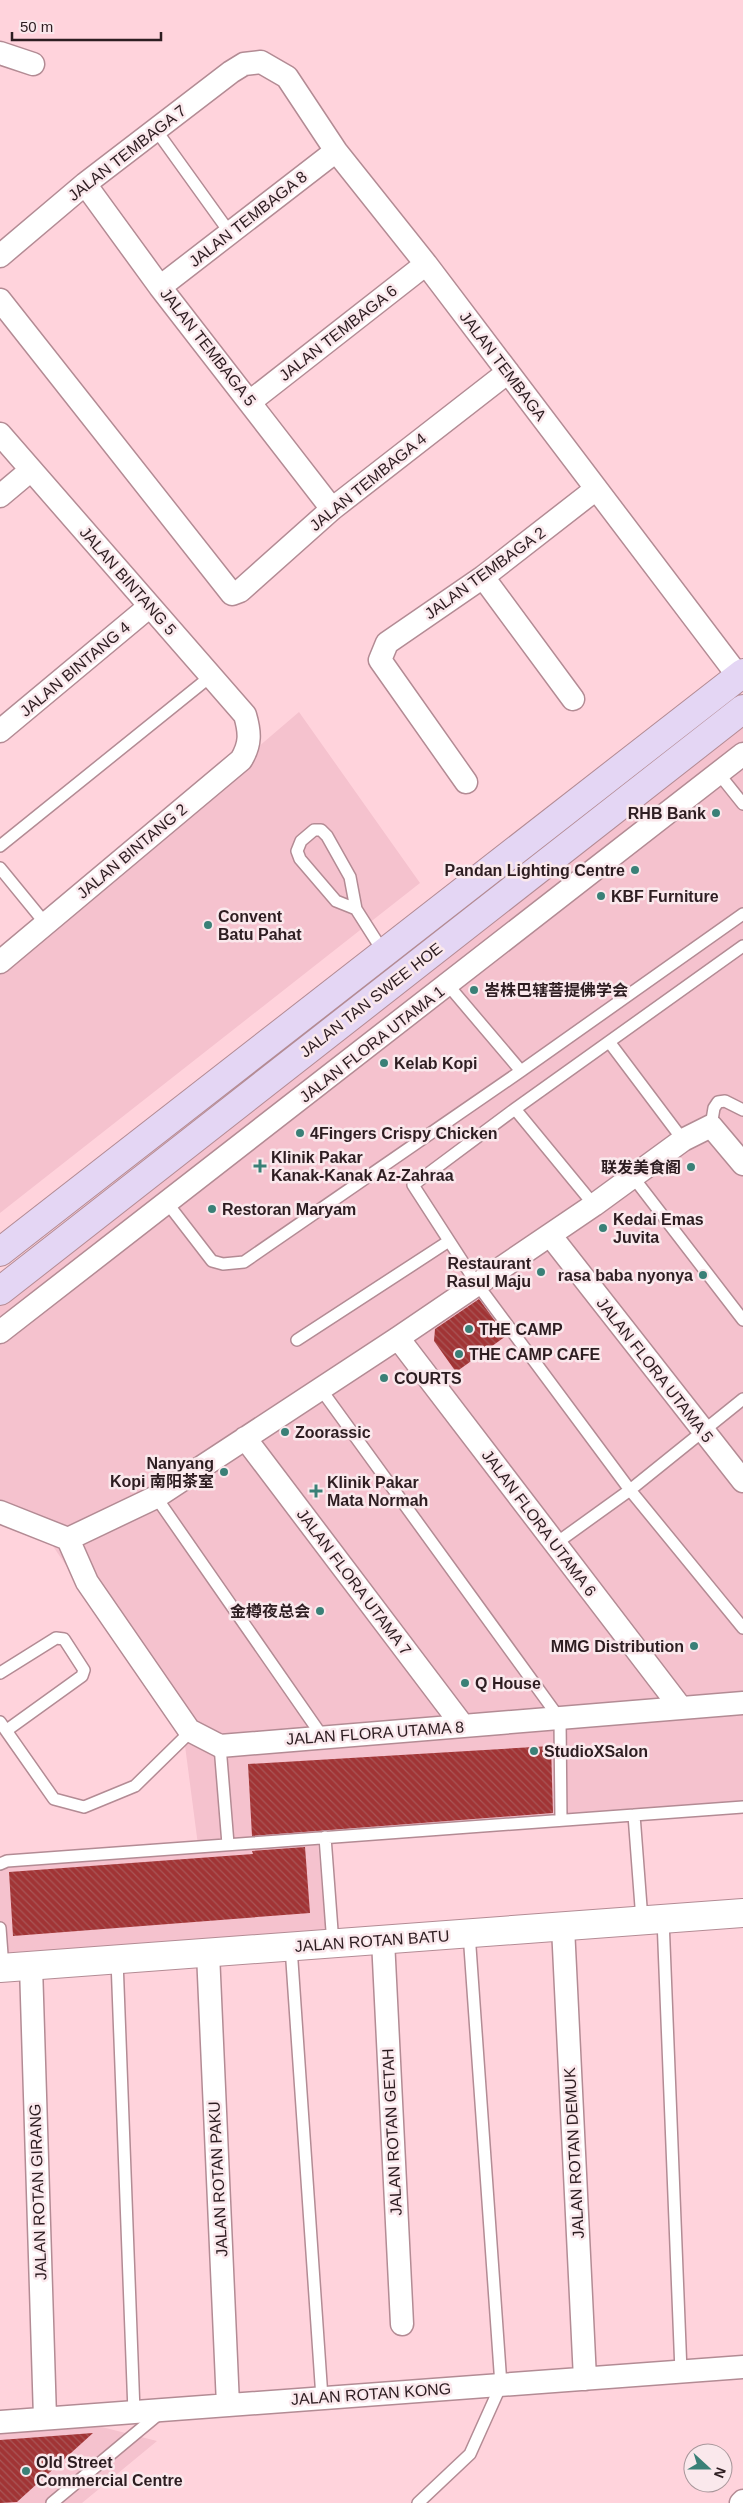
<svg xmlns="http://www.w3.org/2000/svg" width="743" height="2503" font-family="Helvetica,'Noto Sans SC',sans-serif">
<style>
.built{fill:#f5c2ce}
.building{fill:url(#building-back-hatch)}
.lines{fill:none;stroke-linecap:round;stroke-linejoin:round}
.service-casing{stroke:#b38b94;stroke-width:14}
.minor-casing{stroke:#b38b94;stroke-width:25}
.tertiary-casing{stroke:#b38b94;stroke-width:30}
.secondary-casing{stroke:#b38b94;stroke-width:30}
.service{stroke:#fff;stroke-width:11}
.minor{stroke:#fff;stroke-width:22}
.tertiary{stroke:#fff;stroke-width:28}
.secondary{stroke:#e4d6f4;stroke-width:28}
.poi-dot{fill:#3a8077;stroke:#fae8ec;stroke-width:2}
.labels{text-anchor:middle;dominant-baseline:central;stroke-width:5;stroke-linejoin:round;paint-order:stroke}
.street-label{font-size:16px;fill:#2d1d21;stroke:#fae8ec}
.poi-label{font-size:16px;font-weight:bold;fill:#2d1d21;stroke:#fae8ec;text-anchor:start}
</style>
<defs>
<pattern id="building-back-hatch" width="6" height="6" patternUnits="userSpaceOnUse" patternTransform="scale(1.25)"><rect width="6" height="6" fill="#a13435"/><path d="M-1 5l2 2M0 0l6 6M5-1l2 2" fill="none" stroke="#a95657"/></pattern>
</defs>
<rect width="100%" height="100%" fill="#ffd3dc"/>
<!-- built -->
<path class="built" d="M299,712L420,883L0,1213V968Z
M743,717V1802L198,1845L184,1738L46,1536L0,1518V1295Z
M318,1843L326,1934L0,1957V1859Z
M94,2425L157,2441L82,2503H0V2431Z"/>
<!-- building -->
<path class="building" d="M479,1299L506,1336L456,1372L434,1341L435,1329Z
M551,1746L553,1813L252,1836L248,1764Z
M305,1847L310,1913L13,1936L9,1872L253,1854L252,1851Z
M93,2433L17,2502L0,2503V2440Z"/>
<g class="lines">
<defs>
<path id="service" d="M156,130L230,233
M719,774L743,804
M0,846L211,676
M0,868L45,923
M356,909L336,901L300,859L297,851L301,841L314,830H321L327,836L350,877L356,909L384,953
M743,946L515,1109L413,1185L477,1284L630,1490L743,1628
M448,985L521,1071
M610,1043L683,1140
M515,1109L594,1205
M711,1126L714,1108L718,1102L725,1101L743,1110
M633,1177L743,1320
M168,1204L212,1261L223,1264L244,1262L521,1071L743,914
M297,1340L449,1241
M320,1388L560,1719L561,1820
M156,1497L322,1736
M555,1544L630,1490L743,1399
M0,1673L56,1638L64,1639L84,1670L82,1676L7,1730
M0,1722L54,1799L84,1807L135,1786L184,1738L189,1730
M220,1746L228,1844
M634,1815L642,1920
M325,1837L333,1944
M0,1864L7,1861L743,1807
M663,1919L681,2372
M0,1928L3,1968
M291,1947L322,2398
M117,1960L134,2412
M52,2503L160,2413
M418,2503L470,2454L501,2385L469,1933"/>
<path id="minor" d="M0,53L33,64
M85,184L160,287L332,509
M0,256L85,184L231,72L244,64L261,62L287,77L336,151L426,264L739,677
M160,287L336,151
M0,300L232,594L240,591L332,509L508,372
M251,401L426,264
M0,434L245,715C250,732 251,744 241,760L0,962
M0,496L31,470
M483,577L573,699
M0,731L150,606
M466,782L380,660L387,643L483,577L596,489
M743,1164L711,1126L683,1140L594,1205L398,1338L156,1497L68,1539L87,1582L189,1730L220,1746L743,1703
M550,1235L743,1481
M0,1332L743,754
M398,1338L681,1708
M245,1438L463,1726
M0,1512L68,1539
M563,1927L585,2379
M383,1940L402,2324
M208,1953L228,2405
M31,1966L45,2418
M0,2422L743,2367
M741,2503L743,2501"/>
<path id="tertiary" d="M0,1968L743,1913"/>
<path id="secondary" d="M0,1252L743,673
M0,1291L743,709"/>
</defs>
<!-- service casing -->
<use href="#service" class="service-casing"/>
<!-- minor casing -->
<use href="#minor" class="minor-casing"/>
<!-- tertiary casing -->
<use href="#tertiary" class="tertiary-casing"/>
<!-- secondary casing -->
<use href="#secondary" class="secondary-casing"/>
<!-- service -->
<use href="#service" class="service"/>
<!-- minor -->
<use href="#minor" class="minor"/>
<!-- tertiary -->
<use href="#tertiary" class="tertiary"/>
<!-- secondary -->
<use href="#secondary" class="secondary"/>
</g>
<!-- markers -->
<g class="poi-dot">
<circle cx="716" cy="813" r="5"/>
<circle cx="635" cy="870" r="5"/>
<circle cx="601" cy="896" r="5"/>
<circle cx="208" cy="925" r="5"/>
<circle cx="474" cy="990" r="5"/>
<circle cx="384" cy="1063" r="5"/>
<circle cx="300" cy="1133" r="5"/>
<path d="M257.5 1158.5h5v5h5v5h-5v5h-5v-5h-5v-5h5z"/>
<circle cx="691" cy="1167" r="5"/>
<circle cx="212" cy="1209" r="5"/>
<circle cx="603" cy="1228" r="5"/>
<circle cx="541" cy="1272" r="5"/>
<circle cx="703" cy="1275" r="5"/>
<circle cx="469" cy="1329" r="5"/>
<circle cx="459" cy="1354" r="5"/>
<circle cx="384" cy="1378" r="5"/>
<circle cx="285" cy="1432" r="5"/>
<circle cx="224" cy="1472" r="5"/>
<path d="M313.5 1483.5h5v5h5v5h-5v5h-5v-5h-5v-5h5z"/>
<circle cx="320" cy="1611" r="5"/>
<circle cx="694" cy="1646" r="5"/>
<circle cx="465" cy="1683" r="5"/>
<circle cx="534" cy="1751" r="5"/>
<circle cx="26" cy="2471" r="5"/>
</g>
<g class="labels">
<!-- street labels -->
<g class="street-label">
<text transform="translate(127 153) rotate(-38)">JALAN TEMBAGA 7</text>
<text transform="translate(248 219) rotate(-38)">JALAN TEMBAGA 8</text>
<text transform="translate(338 333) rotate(-38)">JALAN TEMBAGA 6</text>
<text transform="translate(208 347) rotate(52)">JALAN TEMBAGA 5</text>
<text transform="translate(503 366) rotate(53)">JALAN TEMBAGA</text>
<text transform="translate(368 482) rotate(-39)">JALAN TEMBAGA 4</text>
<text transform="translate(485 573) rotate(-36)">JALAN TEMBAGA 2</text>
<text transform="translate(128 581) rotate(49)">JALAN BINTANG 5</text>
<text transform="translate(75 669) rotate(-40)">JALAN BINTANG 4</text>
<text transform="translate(132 851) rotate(-40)">JALAN BINTANG 2</text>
<text transform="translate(371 1000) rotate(-38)">JALAN TAN SWEE HOE</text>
<text transform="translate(372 1044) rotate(-38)">JALAN FLORA UTAMA 1</text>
<text transform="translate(655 1370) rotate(52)">JALAN FLORA UTAMA 5</text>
<text transform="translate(539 1523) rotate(53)">JALAN FLORA UTAMA 6</text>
<text transform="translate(354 1582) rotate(53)">JALAN FLORA UTAMA 7</text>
<text transform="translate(375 1733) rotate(-4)">JALAN FLORA UTAMA 8</text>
<text transform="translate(372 1941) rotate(-4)">JALAN ROTAN BATU</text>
<text transform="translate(392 2132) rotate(-93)">JALAN ROTAN GETAH</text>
<text transform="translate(574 2153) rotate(-93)">JALAN ROTAN DEMUK</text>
<text transform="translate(218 2179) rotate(-93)">JALAN ROTAN PAKU</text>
<text transform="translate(38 2192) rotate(-92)">JALAN ROTAN GIRANG</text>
<text transform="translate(371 2394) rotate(-4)">JALAN ROTAN KONG</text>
</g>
<!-- poi labels -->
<g class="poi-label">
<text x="706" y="813" text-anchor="end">RHB Bank</text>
<text x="625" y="870" text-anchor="end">Pandan Lighting Centre</text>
<text x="611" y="896">KBF Furniture</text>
<text x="218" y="916">Convent<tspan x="218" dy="18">Batu Pahat</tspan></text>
<text x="484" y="990">峇株巴辖菩提佛学会</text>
<text x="394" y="1063">Kelab Kopi</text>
<text x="310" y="1133">4Fingers Crispy Chicken</text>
<text x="271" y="1157">Klinik Pakar<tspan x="271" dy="18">Kanak-Kanak Az-Zahraa</tspan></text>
<text x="681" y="1167" text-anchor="end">联发美食阁</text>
<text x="222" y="1209">Restoran Maryam</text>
<text x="613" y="1219">Kedai Emas<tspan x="613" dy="18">Juvita</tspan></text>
<text x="531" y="1263" text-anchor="end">Restaurant<tspan x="531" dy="18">Rasul Maju</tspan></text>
<text x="693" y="1275" text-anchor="end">rasa baba nyonya</text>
<text x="479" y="1329">THE CAMP</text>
<text x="469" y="1354">THE CAMP CAFE</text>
<text x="394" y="1378">COURTS</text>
<text x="295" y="1432">Zoorassic</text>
<text x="214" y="1463" text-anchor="end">Nanyang<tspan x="214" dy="18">Kopi 南阳茶室</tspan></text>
<text x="327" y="1482">Klinik Pakar<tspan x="327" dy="18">Mata Normah</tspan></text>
<text x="310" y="1611" text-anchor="end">金樽夜总会</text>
<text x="684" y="1646" text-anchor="end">MMG Distribution</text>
<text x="475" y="1683">Q House</text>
<text x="544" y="1751">StudioXSalon</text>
<text x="36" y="2462">Old Street<tspan x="36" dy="18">Commercial Centre</tspan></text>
</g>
</g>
<!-- north arrow -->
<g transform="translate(708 2468) rotate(111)"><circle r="24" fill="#fae8ec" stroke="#a8979b"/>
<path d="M0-4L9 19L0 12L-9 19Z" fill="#3a8077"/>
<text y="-8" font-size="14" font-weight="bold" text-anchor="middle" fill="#2d1d21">N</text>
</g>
<!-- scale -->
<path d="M12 32v8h149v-8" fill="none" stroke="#2d1d21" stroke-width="2.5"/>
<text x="20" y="32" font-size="15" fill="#2d1d21" stroke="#fae8ec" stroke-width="4" paint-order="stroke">50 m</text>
</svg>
